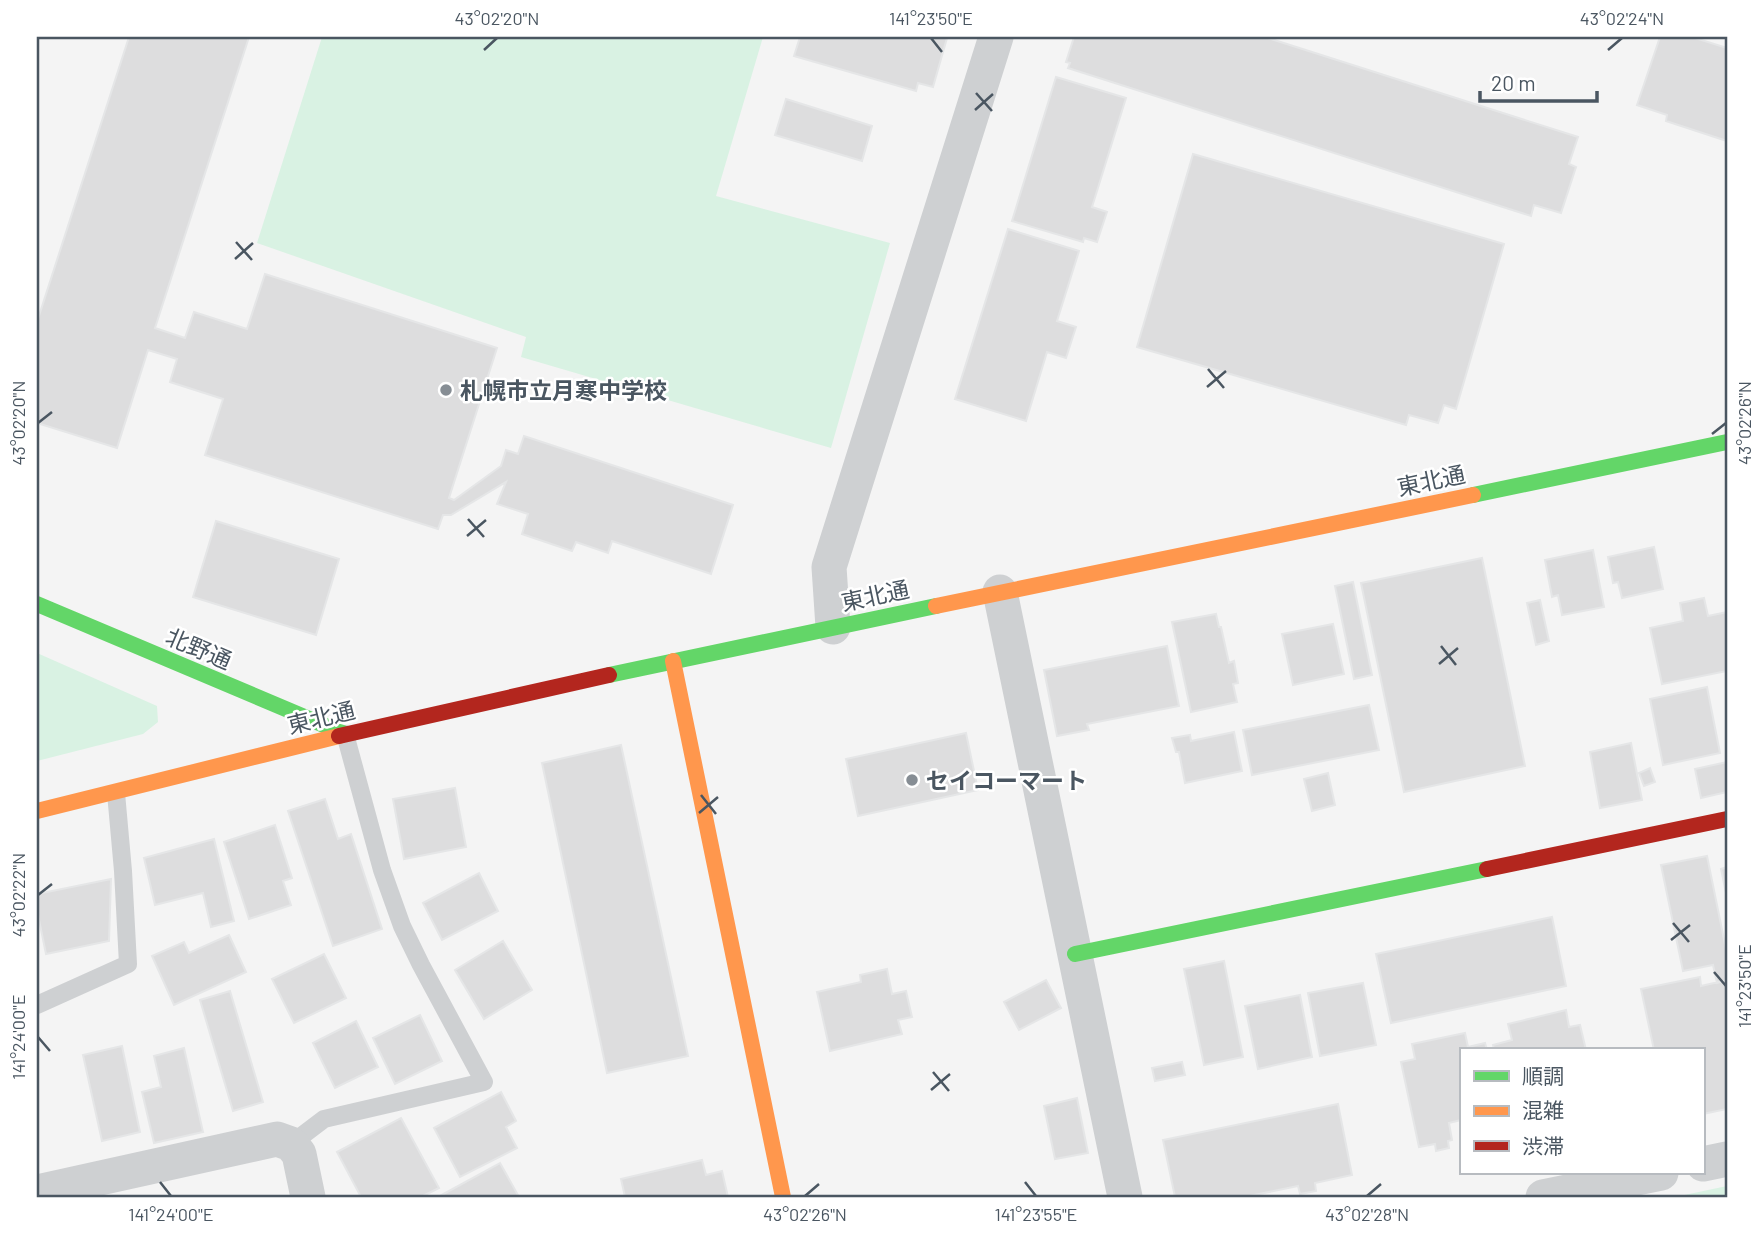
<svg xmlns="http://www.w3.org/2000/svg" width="1764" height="1234" font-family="Barlow,'Noto Sans JP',sans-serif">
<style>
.green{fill:#d9f2e3}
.building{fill:#ddddde;stroke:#e5e6e7;stroke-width:2}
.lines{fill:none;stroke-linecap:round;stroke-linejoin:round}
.lane{stroke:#ced0d2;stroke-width:18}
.street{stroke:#ced0d2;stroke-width:35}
.fast{stroke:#63d668;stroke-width:16}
.slow{stroke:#ff974d;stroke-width:16}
.jam{stroke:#b3261e;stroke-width:16}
.ticks{fill:none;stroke:#4a5661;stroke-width:2.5}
.poi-dot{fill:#868d94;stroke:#fff;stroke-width:2.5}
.labels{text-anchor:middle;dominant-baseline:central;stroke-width:5;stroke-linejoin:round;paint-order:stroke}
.poi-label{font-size:23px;font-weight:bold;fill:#4a5661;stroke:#fff;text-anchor:start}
.street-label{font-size:23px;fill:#4a5661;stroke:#fff}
.neatline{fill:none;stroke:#4a5661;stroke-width:2.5}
.ticks-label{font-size:18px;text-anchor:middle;fill:#4a5661}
</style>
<rect width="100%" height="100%" fill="#f4f4f4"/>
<!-- green -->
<path class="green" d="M322,37H763L716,196L890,243L831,448L521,357L526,337L257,243Z
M37,653L157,706L158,722L143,734L37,761Z
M1727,1186V1197H1675Z"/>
<!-- building -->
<path class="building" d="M129,37H249L155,328L185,338L194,312L247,329L265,274L497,348L449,498L454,500L501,466L506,450L518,454L524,436L733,505L711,574L612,541L608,553L576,542L572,551L522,534L528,514L497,504L506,482L451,515H443L438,529L205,455L223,399L170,382L177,359L148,350L117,448L37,423V322Z
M800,37H946L947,38L933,87L918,83L916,91L794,56Z
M1074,37H1265L1578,137L1569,164L1576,167L1561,213L1534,205L1531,216L1068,68L1070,63L1066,62Z
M1660,37H1692L1727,48V141L1666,121L1667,115L1637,105Z
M1056,77L1126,98L1092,207L1107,212L1097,242L1084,238L1083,242L1012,221Z
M786,99L872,126L862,161L775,135Z
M1193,154L1504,244L1456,409L1444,405L1438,423L1409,415L1406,425L1137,347Z
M1008,229L1079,251L1057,321L1076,327L1066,358L1047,352L1026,421L955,399Z
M216,521L339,559L316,635L193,597Z
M1654,547L1663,589L1622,598L1618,582L1613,583L1608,557Z
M1593,550L1604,607L1562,615L1558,595L1552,597L1545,560Z
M1482,558L1525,766L1404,792L1361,583Z
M1353,582L1372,675L1354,679L1335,586Z
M1704,598L1708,616L1727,612V671L1662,684L1650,628L1683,621L1680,603Z
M1540,600L1549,641L1536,645L1527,603Z
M1216,614L1219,627H1221L1229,663L1234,661L1238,683L1233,684L1237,702L1191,712L1172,622Z
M1333,624L1344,674L1293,685L1282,634Z
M1167,646L1179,706L1087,724L1089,730L1057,736L1044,670Z
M1707,687L1720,753L1663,765L1650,699Z
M1369,705L1379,750L1252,775L1243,730Z
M1234,732L1242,771L1185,783L1179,752H1176L1172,738L1190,735L1191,741Z
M966,733L978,790L858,816L846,759Z
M1631,743L1642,800L1600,808L1590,752Z
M621,745L688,1056L607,1073L542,763Z
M1727,762V792L1701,798L1695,769Z
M1650,768L1655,782L1644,786L1639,773Z
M1328,773L1335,805L1312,811L1304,779Z
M455,788L466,847L404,859L393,799Z
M325,799L338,839L351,834L382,929L333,946L288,811Z
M275,825L292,878L283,881L291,905L249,919L224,842Z
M214,839L234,921L211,927L203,893L155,905L144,858Z
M1707,856L1727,954V980L1717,983L1713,965L1683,971L1661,865Z
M1727,867V898L1721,869Z
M479,873L498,911L442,940L423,903Z
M111,879L109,941L46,954L37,910V894Z
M1552,917L1566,986L1391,1023L1376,954Z
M229,935L246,972L174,1005L152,956L184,942L189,953Z
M503,941L532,990L484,1019L455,970Z
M324,954L346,998L294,1023L272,979Z
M1224,961L1243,1057L1204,1065L1184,969Z
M887,969L892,994L906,991L912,1017L898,1020L902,1034L830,1051L817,992L861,982L860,975Z
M1700,977L1701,986L1727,980V1109L1703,1114V1050H1654L1641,989Z
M1046,980L1061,1008L1019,1030L1004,1002Z
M1363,983L1376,1045L1320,1056L1308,993Z
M230,991L263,1102L233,1111L200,1000Z
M1300,995L1312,1057L1258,1069L1245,1006Z
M1566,1010L1569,1027L1580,1025L1586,1050H1494L1493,1045L1512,1040L1508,1024Z
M420,1015L442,1061L395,1084L373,1038Z
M356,1021L378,1067L335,1088L313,1043Z
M1465,1033L1468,1047L1485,1043L1487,1050H1461V1120L1449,1123L1452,1140L1448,1141L1449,1148L1436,1151L1435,1144L1419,1147L1401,1062L1415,1059L1412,1044Z
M122,1046L140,1132L102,1141L83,1055Z
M184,1048L203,1132L154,1143L142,1092L161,1087L154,1056Z
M1182,1062L1185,1075L1155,1081L1152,1068Z
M501,1092L516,1121L506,1127L517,1148L460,1177L434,1128Z
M1077,1098L1088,1153L1055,1159L1044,1106Z
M1338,1104L1352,1175L1315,1183L1316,1191L1300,1194L1298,1186L1245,1197H1175L1163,1140Z
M401,1118L439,1188L421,1197H361L337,1152Z
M702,1160L706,1175L722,1171L728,1197H625L621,1179Z
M500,1163L519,1197H438Z"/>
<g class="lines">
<!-- lane -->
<path class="lane" d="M37,1005L128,964L123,871L116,793
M291,1144L324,1119L484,1082L421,965L402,926L382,870L345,734"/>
<!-- street -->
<path class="street" d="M1000,592L1125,1197
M833,627L829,567L996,37
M1703,1164L1727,1159
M37,1192L277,1139L291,1144L299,1154L308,1197
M1543,1197L1661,1173"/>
<!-- fast -->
<path class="fast" d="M1473,495L1727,442
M37,604L345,734
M609,675L936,606
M1075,954L1487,869"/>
<!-- slow -->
<path class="slow" d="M936,606L1473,495
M673,661L783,1197
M37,811L339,736"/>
<!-- jam -->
<path class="jam" d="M339,736L609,675
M1487,869L1727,819"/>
</g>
<!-- ticks -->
<path class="ticks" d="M931,38L942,52M484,50L497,38M1608,50L1622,38M976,93L992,111M975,110L993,94M236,242L252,260M235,259L253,243M1208,369L1224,388M1207,387L1226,371M38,423L52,412M1712,434L1726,423M468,519L484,537M467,536L486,520M1441,646L1456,665M1439,664L1458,648M701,795L716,814M699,813L718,797M38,895L52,884M1673,923L1689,942M1671,940L1690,925M1714,972L1726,986M38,1037L50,1051M933,1072L949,1091M931,1090L950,1074M160,1182L171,1196M1025,1182L1036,1196M805,1196L819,1184M1367,1196L1381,1184"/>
<!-- markers -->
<g class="poi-dot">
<circle cx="446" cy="390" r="7"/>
<circle cx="912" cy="780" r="7"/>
</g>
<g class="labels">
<!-- poi labels -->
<g class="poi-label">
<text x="460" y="390">札幌市立月寒中学校</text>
<text x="926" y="780">セイコーマート</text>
</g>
<!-- street labels -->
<g class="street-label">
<text transform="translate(1431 480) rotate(-12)">東北通</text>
<text transform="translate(875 595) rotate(-12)">東北通</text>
<text transform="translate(199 648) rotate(23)">北野通</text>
<text transform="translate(321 717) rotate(-14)">東北通</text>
</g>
</g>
<!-- border -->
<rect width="1764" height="1234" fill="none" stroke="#ffffff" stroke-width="77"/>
<!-- legend -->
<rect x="1460" y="1048" width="245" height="126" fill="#ffffff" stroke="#b7bbc0" stroke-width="2"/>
<rect x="1474" y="1071" width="35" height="10" fill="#63d668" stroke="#b7bbc0" stroke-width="2"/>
<text x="1522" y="1084" font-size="21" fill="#4a5661">順調</text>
<rect x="1474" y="1106" width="35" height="10" fill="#ff974d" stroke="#b7bbc0" stroke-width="2"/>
<text x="1522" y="1118" font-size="21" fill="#4a5661">混雑</text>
<rect x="1474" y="1141" width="35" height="10" fill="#b3261e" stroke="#b7bbc0" stroke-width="2"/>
<text x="1522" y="1154" font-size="21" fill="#4a5661">渋滞</text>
<!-- scale -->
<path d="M1480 91v10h117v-10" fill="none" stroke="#4a5661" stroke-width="3.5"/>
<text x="1491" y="91" font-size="21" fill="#4a5661" stroke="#ffffff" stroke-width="5" paint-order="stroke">20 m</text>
<rect x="38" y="38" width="1688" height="1158" class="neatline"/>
<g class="ticks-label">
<text x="497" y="25">43°02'20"N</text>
<text x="931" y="25">141°23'50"E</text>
<text x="1622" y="25">43°02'24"N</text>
<text transform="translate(1745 423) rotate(-90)" y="6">43°02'26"N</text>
<text transform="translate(19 423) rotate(-90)" y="6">43°02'20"N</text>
<text transform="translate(19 895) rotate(-90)" y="6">43°02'22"N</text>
<text transform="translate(1745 986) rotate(-90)" y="6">141°23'50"E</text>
<text transform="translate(19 1037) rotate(-90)" y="6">141°24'00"E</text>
<text x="171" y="1221">141°24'00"E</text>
<text x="805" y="1221">43°02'26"N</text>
<text x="1036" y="1221">141°23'55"E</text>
<text x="1367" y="1221">43°02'28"N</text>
</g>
</svg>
